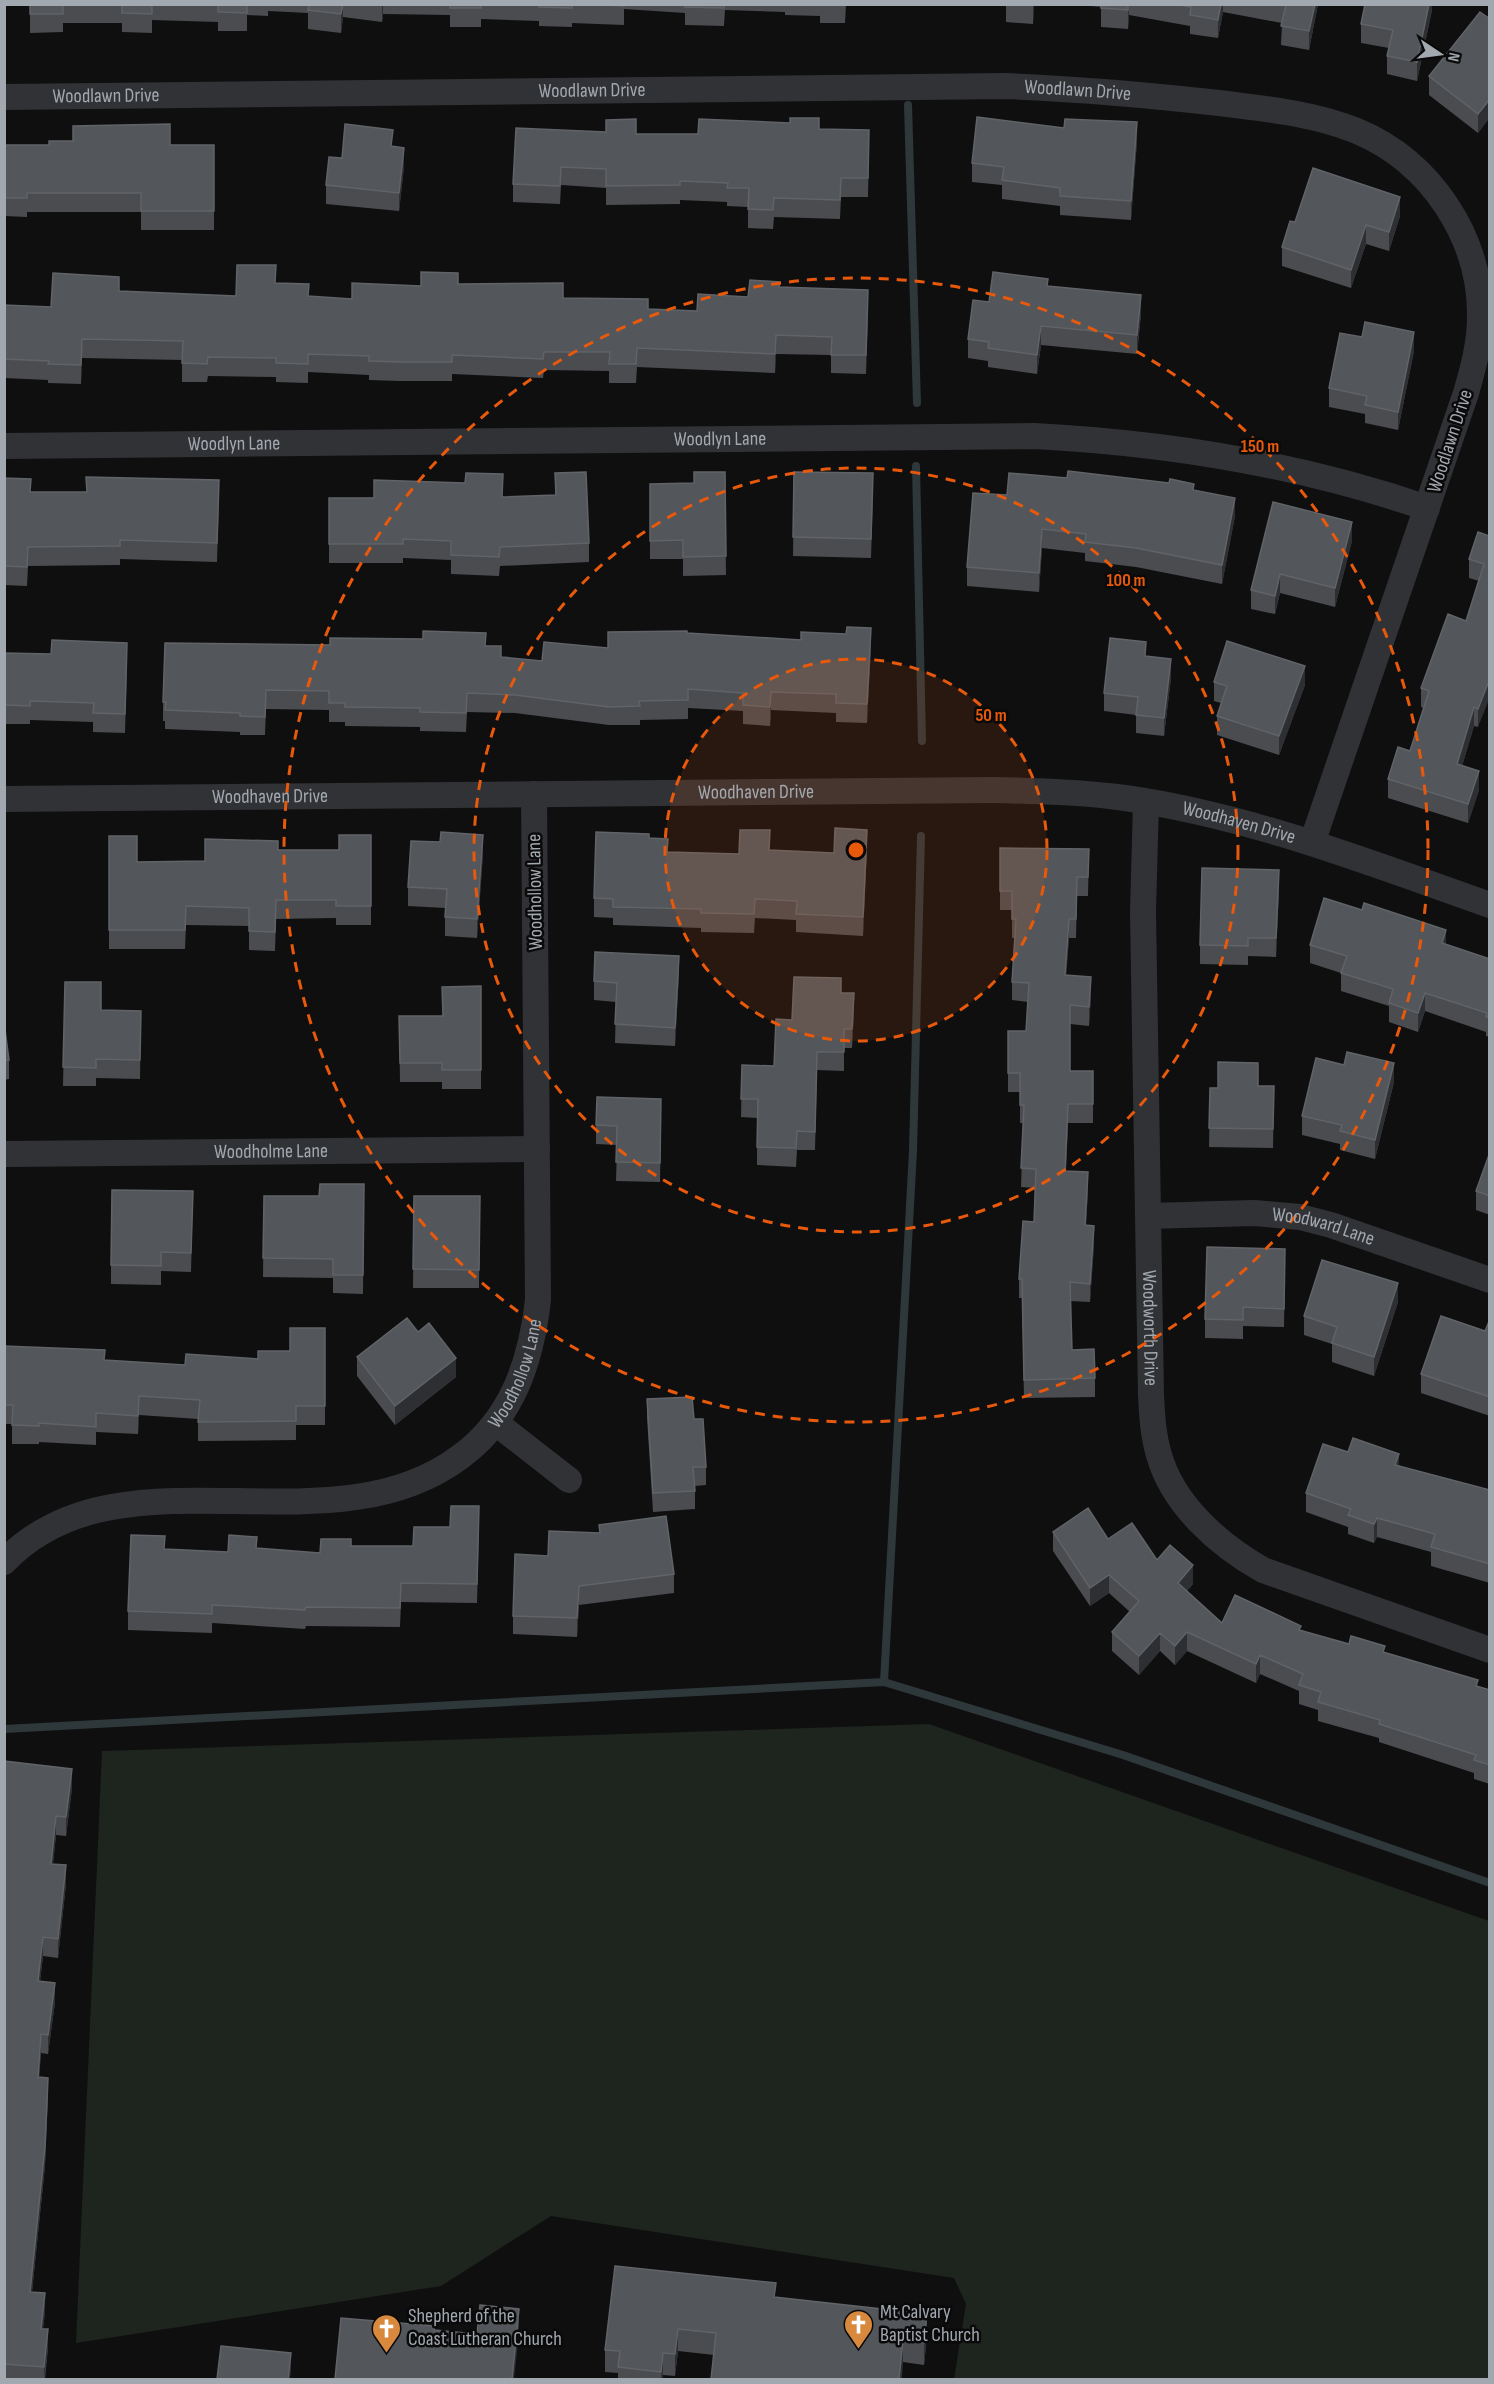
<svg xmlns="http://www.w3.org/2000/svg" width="1494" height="2384" font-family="'Sofia Sans Condensed',sans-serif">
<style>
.green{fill:#1e241e}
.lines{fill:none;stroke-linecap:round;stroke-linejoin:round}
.stream{stroke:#2e383b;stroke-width:8}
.minor{stroke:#313235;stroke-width:26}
.wall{fill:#4a4c4f}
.shaded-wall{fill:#2e2f32}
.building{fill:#53565a;stroke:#606367;stroke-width:1.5}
.ring{fill:none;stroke:#e8590c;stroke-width:3;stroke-dasharray:10 8}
.labels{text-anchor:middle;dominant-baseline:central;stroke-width:5;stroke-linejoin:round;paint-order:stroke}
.street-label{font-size:20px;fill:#a2a8af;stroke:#0a0a0b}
.poi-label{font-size:20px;fill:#a2a8af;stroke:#0a0a0b;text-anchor:start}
.centre{fill:#e8590c;stroke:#0a0a0b;stroke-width:3}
.ring-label{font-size:18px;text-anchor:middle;font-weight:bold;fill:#e8590c;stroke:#0a0a0b;stroke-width:5;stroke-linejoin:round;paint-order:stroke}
</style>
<rect width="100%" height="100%" fill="#0f0f10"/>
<!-- green -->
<path class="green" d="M929,1724L1489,1921V2379H954L966,2304L954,2278L551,2216L441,2286L76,2343L102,1751Z"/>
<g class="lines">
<!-- stream -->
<path class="stream" d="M908,105L917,403
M916,466L922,741
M884,1682L913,1151L921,836
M4,1729L884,1682L1123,1755L1490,1883"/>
<!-- minor -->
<g class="minor">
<path id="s1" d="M4,97L1006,86C1077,89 1148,95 1219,103C1264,109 1314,113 1357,131C1431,162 1481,238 1480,317C1480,343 1473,369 1466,393L1312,843"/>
<path id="s2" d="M4,446L1035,436C1168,443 1302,465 1427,508"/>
<path id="s3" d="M4,799L993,790C1037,791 1082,792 1125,798C1251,816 1370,863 1490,905"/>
<path id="s4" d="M1146,802L1143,912L1151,1395C1152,1415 1153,1435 1159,1455C1173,1505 1219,1545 1263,1570L1490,1650"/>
<path id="s5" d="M4,1154L537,1149"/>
<path id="s6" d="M1149,1216L1254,1213L1300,1217L1331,1225L1490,1280"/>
<path d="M496,1423L569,1480"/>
<path id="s7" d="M4,1562C120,1440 328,1556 460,1457C512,1419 531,1362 538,1300L534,794"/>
</g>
</g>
<!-- wall -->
<path class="wall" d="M30,4H846L845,23H820V16L785,15V12L725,10L724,26L685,25V13L624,9V25L572,23V27L539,26V21L481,19V27H450V15L383,14L382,22L343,17L341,33L308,29V13L268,11V16L247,15V31H218V22L152,20V33L122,32V23H63V32L30,33Z
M1006,4H1034L1033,24L1006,22Z
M1069,4H1318L1309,50L1281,45L1282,23L1223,12L1218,38L1190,34V26L1129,15L1128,29L1101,27V7Z
M1432,4V10L1417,81L1387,74V56L1389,48L1361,43V24Z
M1490,19V117L1478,133L1429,95V76Z
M819,129L869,148L868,197H841L840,219L774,217L773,229L748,228V207L727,206V202L680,200V204L606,205V188L561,185L560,204L513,202V184L636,134H698Z
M1137,141L1131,220L1060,215V206L1002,199V185L972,182V163Z
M4,145H214V230H141V212H27V217L4,216Z
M393,147L404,167L399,211L326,204V185L342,158Z
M1400,216L1389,251L1366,244L1351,288L1282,266V247Z
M276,283L309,297L352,299L421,286L458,284L648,309L697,311L748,297L780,287L868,308L866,374L831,373V355L776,354L775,373L637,367L636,383H609V371L544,370L543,378L452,374V381H400L369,380V375L308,372V383L276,382V377L208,376L207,382H182V360L82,358L81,384L48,383V380L4,378V305L51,307L119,291L236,296Z
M1048,286L1141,314L1137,354L1041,345L1037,374L988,367V361L968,358V339L989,302Z
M1414,351L1398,430L1365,423V414L1329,407V388Z
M725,472L726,575L683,576V559H650V484L694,483Z
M794,472L873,492L871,558L793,556Z
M555,473L589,543V562L500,566L499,576L451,574V560L403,558V563H329V498L502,497L555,495Z
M4,478L31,492L219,499L217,562L120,559V565L28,566L27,586L4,585Z
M1194,490L1235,516L1222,584L1136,567L1085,561V553L1042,548L1039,592L967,586V567L1007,495Z
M1273,502L1352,541L1335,607L1280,593L1275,614L1251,609V590Z
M1489,536L1478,727L1474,726L1462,766L1479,790L1468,823L1388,798V779L1410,751L1424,708L1421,707V688L1466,621L1479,581L1469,578V559Z
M687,633L871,647L867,723L836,722V713L771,710L770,726L743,724V711L688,708V719L640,720V725H609L515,713L467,712L466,732L420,731V727L345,726V722H329V710L266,709L265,735H240V732L165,729V721H163V702L330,645L486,646L501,657L542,661L608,648Z
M4,653L127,661L125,733L93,732V722L30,720V724H4Z
M1146,656L1171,678L1164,736L1136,733V715L1104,711V693Z
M1214,682L1305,685L1279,755L1217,735V716L1221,703L1214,701Z
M371,835V925H336V918L276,919L275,951L249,950V926L186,925L185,949H109V836L137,862L205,861L278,850H339Z
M649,838L668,852L739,854L770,851L834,853L867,849L863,936L796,932V920L755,918L754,933L701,932V928L613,925V918L594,917V898Z
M1000,848L1089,849L1088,896H1077L1076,938H1069L1066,975L1091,996L1089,1026L1070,1024V1071H1093V1123H1068L1066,1171L1088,1190L1086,1226L1094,1245L1090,1302L1070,1301L1072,1350L1095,1378V1397L1024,1398L1022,1298H1019V1279L1034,1222L1035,1188L1021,1187L1023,1123H1020V1092H1008V1031H1026L1028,1002L1012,1000V982L1015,938H1012V910H1000Z
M483,854L477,938L445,936V908L408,906V887Z
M1279,889L1276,957L1248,956V965L1200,964V945Z
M1310,945H1446L1490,959V1037L1486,1036V1032L1425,1011L1418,1032L1389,1022V1006L1341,991V973L1310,963Z
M679,974L675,1046L615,1043L616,1002L594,1000V981Z
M65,982L101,1010L141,1011L140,1079L96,1078V1086H63Z
M481,986V1089H442V1082H400L399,1016H442Z
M841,993L854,1012L852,1048H844V1071L817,1070L815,1150H797L796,1167L757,1165V1118L741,1117L742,1065L774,1066L792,1020Z
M4,1022L9,1060V1079L4,1080Z
M1394,1082L1375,1159L1340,1150V1144L1302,1135V1116Z
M1258,1086H1274L1273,1148L1209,1147L1210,1088Z
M661,1118L660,1182L616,1181L617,1145L596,1144V1125Z
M1490,1152V1215L1476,1210V1191Z
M364,1184L363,1294L333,1293V1278L263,1277L264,1196H319Z
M193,1191L191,1272L161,1271V1285L111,1284V1265Z
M414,1196H480L479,1288H413Z
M1285,1268L1284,1327L1243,1326V1339L1205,1338V1319Z
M1398,1302L1374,1376L1332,1362V1344L1304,1335V1316Z
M1490,1319V1416L1421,1393V1374L1485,1331Z
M325,1328V1425H296V1440L198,1441V1419L139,1415L138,1434L96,1432V1445L39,1442V1444H12V1424H4V1346L105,1360L185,1365L258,1359L290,1351Z
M418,1332L456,1377L395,1425L357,1376V1357Z
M647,1399L694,1419L706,1467V1485L695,1486V1509L653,1512L647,1418Z
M1348,1452L1490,1490V1583L1431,1566V1552L1377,1537L1374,1543L1348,1534V1527L1306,1512V1493Z
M479,1525L477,1603L401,1602L400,1627L306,1626L305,1629L212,1623V1633L128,1630V1611L228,1552L257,1548L320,1553L351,1546H413L450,1527Z
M599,1525L674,1574V1593L579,1605L577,1637L513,1634V1616L548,1556L599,1533Z
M1053,1532L1108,1539L1157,1560L1193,1584L1187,1591L1222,1623L1301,1630L1349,1644L1385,1653L1490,1690V1784L1474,1779V1773L1379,1742V1738L1318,1721V1710L1299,1704V1691L1260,1674L1256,1683L1187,1651L1175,1665L1160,1651L1139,1675L1112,1651V1632L1130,1612L1109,1593L1090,1606L1053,1551Z
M4,1761L72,1788L66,1836L56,1835L53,1864L66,1884L58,1958L43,1956L40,1981L55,2002L48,2054L41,2053L39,2077L48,2096L45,2166L32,2292L45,2312L43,2329L48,2348L45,2379H4Z
M776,2297L927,2336L924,2365L903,2362L714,2355L678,2351L675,2376L663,2375V2379H618V2373L605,2372V2350Z"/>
<!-- shaded-wall -->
<path class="shaded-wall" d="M343,4V17L341,33V14Z
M382,4H383V14L382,22Z
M1033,4H1034L1033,24Z
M1128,4L1129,15L1128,29Z
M1221,4H1223V12L1218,38V20Z
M1315,4H1318L1309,50V31Z
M1429,4H1432V10L1417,81V62Z
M1490,99V117L1478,133V114Z
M1137,122V141L1131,220V201Z
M404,148V167L399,211V193Z
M1400,197V216L1389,251V232Z
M1366,225V244L1351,288V270Z
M868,290V308L866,374V355Z
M1141,295V314L1137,354V335Z
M1041,326V345L1037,374V355Z
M1414,332V351L1398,430V412Z
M776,335V354L775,373V354Z
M82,339V358L81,384V365Z
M1235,498V516L1222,584V565Z
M1352,522V541L1335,607V588Z
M1042,529V548L1039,592V573Z
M1280,574V593L1275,614V596Z
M871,628V647L867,723V704Z
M1171,659V678L1164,736V718Z
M1305,666V685L1279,755V736Z
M1490,678V697L1478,727V709Z
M771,692V710L770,726V707Z
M1474,707V726L1457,783V764Z
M1479,771V790L1468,823V804Z
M867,830V849L863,936V917Z
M483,835V854L477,938V919Z
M1279,870V889L1276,957V938Z
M1069,919V938L1065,994V975Z
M1446,930V949L1442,943Z
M679,956V974L675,1046V1028Z
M1091,977V996L1089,1026V1007Z
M854,993V1012L852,1048V1029Z
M1425,993V1011L1418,1032V1013Z
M1394,1063V1082L1375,1159V1140Z
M1068,1104V1123L1065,1190V1171Z
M1088,1172V1190L1085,1244V1225Z
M1094,1226V1245L1090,1302V1284Z
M1398,1283V1302L1374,1376V1357Z
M456,1358V1377L395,1425V1406Z
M139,1396V1415L138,1434V1416Z
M1399,1454V1473L1395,1465Z
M1377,1518V1537L1374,1543V1524Z
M1193,1565V1584L1178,1602V1583Z
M1109,1575V1593L1090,1606V1588Z
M579,1586V1605L577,1637V1618Z
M1187,1632V1651L1175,1665V1646Z
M1160,1633V1651L1139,1675V1656Z
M1260,1655V1674L1256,1683V1664Z
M72,1769V1788L66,1836V1817Z
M56,1816V1835L51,1882V1864Z
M66,1865V1884L58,1958V1939Z
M43,1937V1956L38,2000V1981Z
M55,1983V2002L48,2054V2035Z
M41,2034V2053L38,2096V2077Z
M48,2078L45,2166L30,2311V2292Z
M45,2293V2312L41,2347V2329Z
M519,2309V2333L514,2379H512Z
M927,2314V2336L924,2365V2343Z
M48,2329V2348L44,2379V2367Z
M678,2329V2351L675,2376V2354Z
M903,2340V2362L902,2379H899Z
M291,2353V2372L290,2379H288Z
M663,2353V2379H661Z"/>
<!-- building -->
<path class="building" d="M30,4H69L63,5V14H30Z
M122,4H152V14L122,13Z
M218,4H247V13L218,12Z
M309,4H343L341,14L308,10Z
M450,4H481V8H450Z
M539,4H572V8L539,7Z
M583,4H624V6Z
M685,4H724V8L685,7Z
M1101,4H1128V10L1101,8Z
M1175,4H1221L1218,20L1190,15L1191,7Z
M1282,4H1315L1309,31L1281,26L1286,5Z
M1365,4H1429L1417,62L1387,56L1393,30L1361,24Z
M1480,12L1490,19V99L1478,114L1429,76Z
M977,117L1064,128L1065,119L1137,122L1131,201L1060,196V188L1002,180L1004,167L972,163Z
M790,118H819V129L869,130L868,178H841L840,200L774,198L773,210L748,209L749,188H727L728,183L680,181V185L606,186V169L561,167L560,186L513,184L516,128L606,132V120L636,119V134H698L699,119L790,123Z
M170,124V145H214V211H141V193H27V198H4V145H49V141H73V126Z
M345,124L393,130L391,146L404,148L399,193L326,185L329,157L342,158Z
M1313,168L1400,197L1389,232L1366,225L1351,270L1282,247L1290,221L1295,222Z
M237,265H276L275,283L309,284L308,296L352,299V283L421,286V272L458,273V284L563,283V298L648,299V309L697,311L698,294L748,297L750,280L780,282L779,287L868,290L866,355H831L832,337L776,335L775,354L637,348L636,364H609L610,352H544L543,359L452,355V362H400L369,361V356L308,354V364L276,363V358L208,357L207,364L182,363L183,341L82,339L81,365L48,364L49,361L4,359V305L51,307L53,273L119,277V291L236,296Z
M993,272L1048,279L1047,286L1141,295L1137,335L1041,326L1037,355L988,348L989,342L968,339L973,300L989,302Z
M1365,322L1414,332L1398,412L1365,405L1367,396L1329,388L1340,333L1362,337Z
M1068,471L1169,483L1170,479L1194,484L1193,490L1235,498L1222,565L1136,548L1085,542L1086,534L1042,529L1039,573L967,567L973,493L1007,495L1009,473L1067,478Z
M586,472L589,543L500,547L499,557L451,555V541L403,539V544H329V498H374V480L465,483L466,473L503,474L502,497L556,495L555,473Z
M694,472H725L726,556L683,557V540L650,541V484L694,483Z
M794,472L873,473L871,539L793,537Z
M86,477L219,480L217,543L120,540V546L28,547L27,567L4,566V478L31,479L30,492H87Z
M1273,502L1352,522L1335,588L1280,574L1275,596L1251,590Z
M1478,532L1489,536L1490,535V678L1478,709L1474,707L1457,764L1479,771L1468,804L1388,779L1398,747L1410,751L1429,691L1421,688L1448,614L1466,621L1484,564L1469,559Z
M847,627L871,628L867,704L836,703V694L771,692L770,707L743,705V693L688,689V700L639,701L640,706L609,707L515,695L467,693L466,713L420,712V708L345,707V703H329V691L266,690L265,717L240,716V713L165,710L166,702H163L165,643L330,645V638L423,639V631L486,633L485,646H501V657L542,661L544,642L608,648V632L687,631V633L801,640V632L846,634Z
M1110,638L1146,642L1145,656L1171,659L1164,718L1136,715L1138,697L1104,693Z
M52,640L127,643L125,714L93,713L94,703L30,701V706L4,705V653L51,654Z
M1227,641L1305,666L1279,736L1217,716L1227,686L1214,682Z
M835,828L867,830L863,917L796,914L797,901L755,899L754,914L701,913V909L613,907V899L594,898L596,832L649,834V838L668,839L667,852L739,854L740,830H770L769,850L834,853Z
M441,832L483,835L477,919L445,917L447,889L408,887L411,841L440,842Z
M339,835H371V906H336V900H276L275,932L249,931V908L186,906L185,930H109V836H137V862L205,861V839L278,841V850H339Z
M1000,848L1089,849L1088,877H1077L1076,919H1069L1065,975L1091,977L1089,1007L1070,1005V1071H1093V1104H1068L1065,1171L1088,1172L1085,1225L1094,1226L1090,1284L1070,1282L1072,1350L1094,1349L1095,1378L1024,1380L1022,1279H1019L1023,1221L1034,1222L1036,1169L1021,1168L1024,1105H1020V1073H1008V1031H1026L1029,983L1012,982L1016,919H1012V891H1000Z
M1202,868L1279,870L1276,938H1248V946L1200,945Z
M1324,898L1362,910L1364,903L1446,930L1442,943L1490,959V1018L1486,1017L1487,1013L1425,993L1418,1013L1389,1003L1393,989L1341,973L1347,956L1310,945Z
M595,952L679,956L675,1028L615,1024L617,983L594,981Z
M794,977L841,978V993H854L852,1029H844V1052H817L815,1132L797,1131L796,1148L757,1147L758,1099H741L742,1065L774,1066L776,1019L792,1020Z
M65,982H101V1010L141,1011L140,1060L96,1059V1068L63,1067Z
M481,986V1070H442V1063H400L399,1016H443L442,987Z
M4,1022L9,1060L4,1061Z
M1347,1052L1394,1063L1375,1140L1340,1131L1342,1125L1302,1116L1316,1058L1344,1065Z
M1218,1062L1258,1063V1086H1274L1273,1129L1209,1128L1210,1088H1218Z
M597,1097L661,1099L660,1163L616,1162L617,1126L596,1125Z
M1490,1152V1196L1476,1191Z
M320,1184H364L363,1275H333V1259L263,1258L264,1196H319Z
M112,1190L193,1191L191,1253L161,1252V1266L111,1265Z
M414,1196H480L479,1270L413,1269Z
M1207,1247L1285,1249L1284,1309L1243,1307V1320L1205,1319Z
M1322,1260L1398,1283L1374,1357L1332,1343L1337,1327L1304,1316Z
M1441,1316L1485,1331L1490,1319V1397L1421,1374Z
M407,1318L418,1332L429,1323L456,1358L395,1406L357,1357Z
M290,1328H325V1406H296V1421L198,1422L200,1400L139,1396L138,1416L96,1413V1427L39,1423V1426L12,1425L13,1405H4V1346L105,1350L104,1360L185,1365L186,1354L258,1359V1351H290Z
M692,1397L694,1419H703L706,1467H693L695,1491L653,1493L647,1399Z
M1353,1438L1399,1454L1395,1465L1490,1490V1564L1431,1547L1435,1534L1377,1518L1374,1524L1348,1515L1351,1509L1306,1493L1323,1444L1348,1452Z
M451,1506H479L477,1584L401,1583L400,1608L306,1607L305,1610L212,1605V1614L128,1611L131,1535L165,1536L164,1549L228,1552L229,1535L257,1537L256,1548L320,1553L321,1539H351V1546H413L414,1527H450Z
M1088,1508L1108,1539L1132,1523L1157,1560L1170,1545L1193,1565L1178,1583L1222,1623L1235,1595L1301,1626L1299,1630L1349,1644L1351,1636L1385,1646L1383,1652L1478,1680L1476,1686L1490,1690V1765L1474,1760L1476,1755L1379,1724L1380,1720L1318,1702L1321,1692L1299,1685L1303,1674L1260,1655L1256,1664L1187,1632L1175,1646L1160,1633L1139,1656L1112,1632L1139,1601L1109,1575L1090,1588L1053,1532Z
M666,1516L674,1574L579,1586L577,1618L513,1616L515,1554L548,1556L549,1531L600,1533L599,1525Z
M4,1761L72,1769L66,1817L56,1816L51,1864L66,1865L58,1939L43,1937L38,1981L55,1983L48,2035L41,2034L38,2077L48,2078L45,2147L30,2292L45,2293L41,2329H48L44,2367L4,2364Z
M615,2266L776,2283L774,2297L927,2314L924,2343L903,2340L899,2379H711L716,2333L678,2329L675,2354L663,2353L661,2372L618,2367L620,2351L605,2350Z
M480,2305L519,2309L512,2379H335L341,2318L435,2326L434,2330L477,2334Z
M221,2346L291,2353L288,2379H217Z"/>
<!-- distance rings -->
<circle cx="856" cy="850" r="191" fill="#e8590c" fill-opacity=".12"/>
<g class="ring">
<circle cx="856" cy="850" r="191"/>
<circle cx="856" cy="850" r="382"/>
<circle cx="856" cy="850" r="572"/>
</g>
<!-- icons -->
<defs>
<symbol id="church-pin" viewBox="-11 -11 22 30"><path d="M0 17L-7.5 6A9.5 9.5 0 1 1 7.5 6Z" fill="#d9893e" stroke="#0a0a0b"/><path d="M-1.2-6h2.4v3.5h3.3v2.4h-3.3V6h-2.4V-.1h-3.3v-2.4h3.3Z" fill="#fff"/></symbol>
</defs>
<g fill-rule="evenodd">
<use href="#church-pin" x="842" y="2308" width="33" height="45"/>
<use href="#church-pin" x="370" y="2312" width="33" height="45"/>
</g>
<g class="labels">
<!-- street labels -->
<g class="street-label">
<text stroke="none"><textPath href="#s1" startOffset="1074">Woodlawn Drive</textPath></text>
<text stroke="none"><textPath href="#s1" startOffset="588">Woodlawn Drive</textPath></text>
<text stroke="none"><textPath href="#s1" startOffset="102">Woodlawn Drive</textPath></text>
<text stroke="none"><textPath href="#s2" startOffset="716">Woodlyn Lane</textPath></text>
<text transform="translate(1450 441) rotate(-72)">Woodlawn Drive</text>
<text stroke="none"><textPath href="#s2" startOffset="230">Woodlyn Lane</textPath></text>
<text stroke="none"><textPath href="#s3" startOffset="752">Woodhaven Drive</textPath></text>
<text stroke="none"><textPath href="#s3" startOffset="266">Woodhaven Drive</textPath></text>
<text stroke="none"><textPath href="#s3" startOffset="1238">Woodhaven Drive</textPath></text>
<text transform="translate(535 892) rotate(-91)">Woodhollow Lane</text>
<text stroke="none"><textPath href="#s5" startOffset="267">Woodholme Lane</textPath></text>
<text stroke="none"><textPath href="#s6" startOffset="176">Woodward Lane</textPath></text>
<text stroke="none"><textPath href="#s4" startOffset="526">Woodworth Drive</textPath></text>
<text stroke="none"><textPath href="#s7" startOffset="584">Woodhollow Lane</textPath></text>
</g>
<!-- poi labels -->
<g class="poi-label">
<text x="880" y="2312">Mt Calvary<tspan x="880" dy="23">Baptist Church</tspan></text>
<text x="408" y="2316">Shepherd of the<tspan x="408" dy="23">Coast Lutheran Church</tspan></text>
</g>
</g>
<circle cx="856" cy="850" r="9" class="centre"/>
<g class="ring-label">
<text x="1260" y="452">150 m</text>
<text x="1126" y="586">100 m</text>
<text x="991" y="721">50 m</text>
</g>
<!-- border -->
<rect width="1494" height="2384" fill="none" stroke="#a2a8af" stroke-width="12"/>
<!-- north arrow -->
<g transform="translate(1440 54) rotate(103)" stroke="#0a0a0b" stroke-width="4.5" paint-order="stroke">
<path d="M0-4.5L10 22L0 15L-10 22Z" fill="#a2a8af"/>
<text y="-9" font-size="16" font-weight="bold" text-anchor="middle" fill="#a2a8af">N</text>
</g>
</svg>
